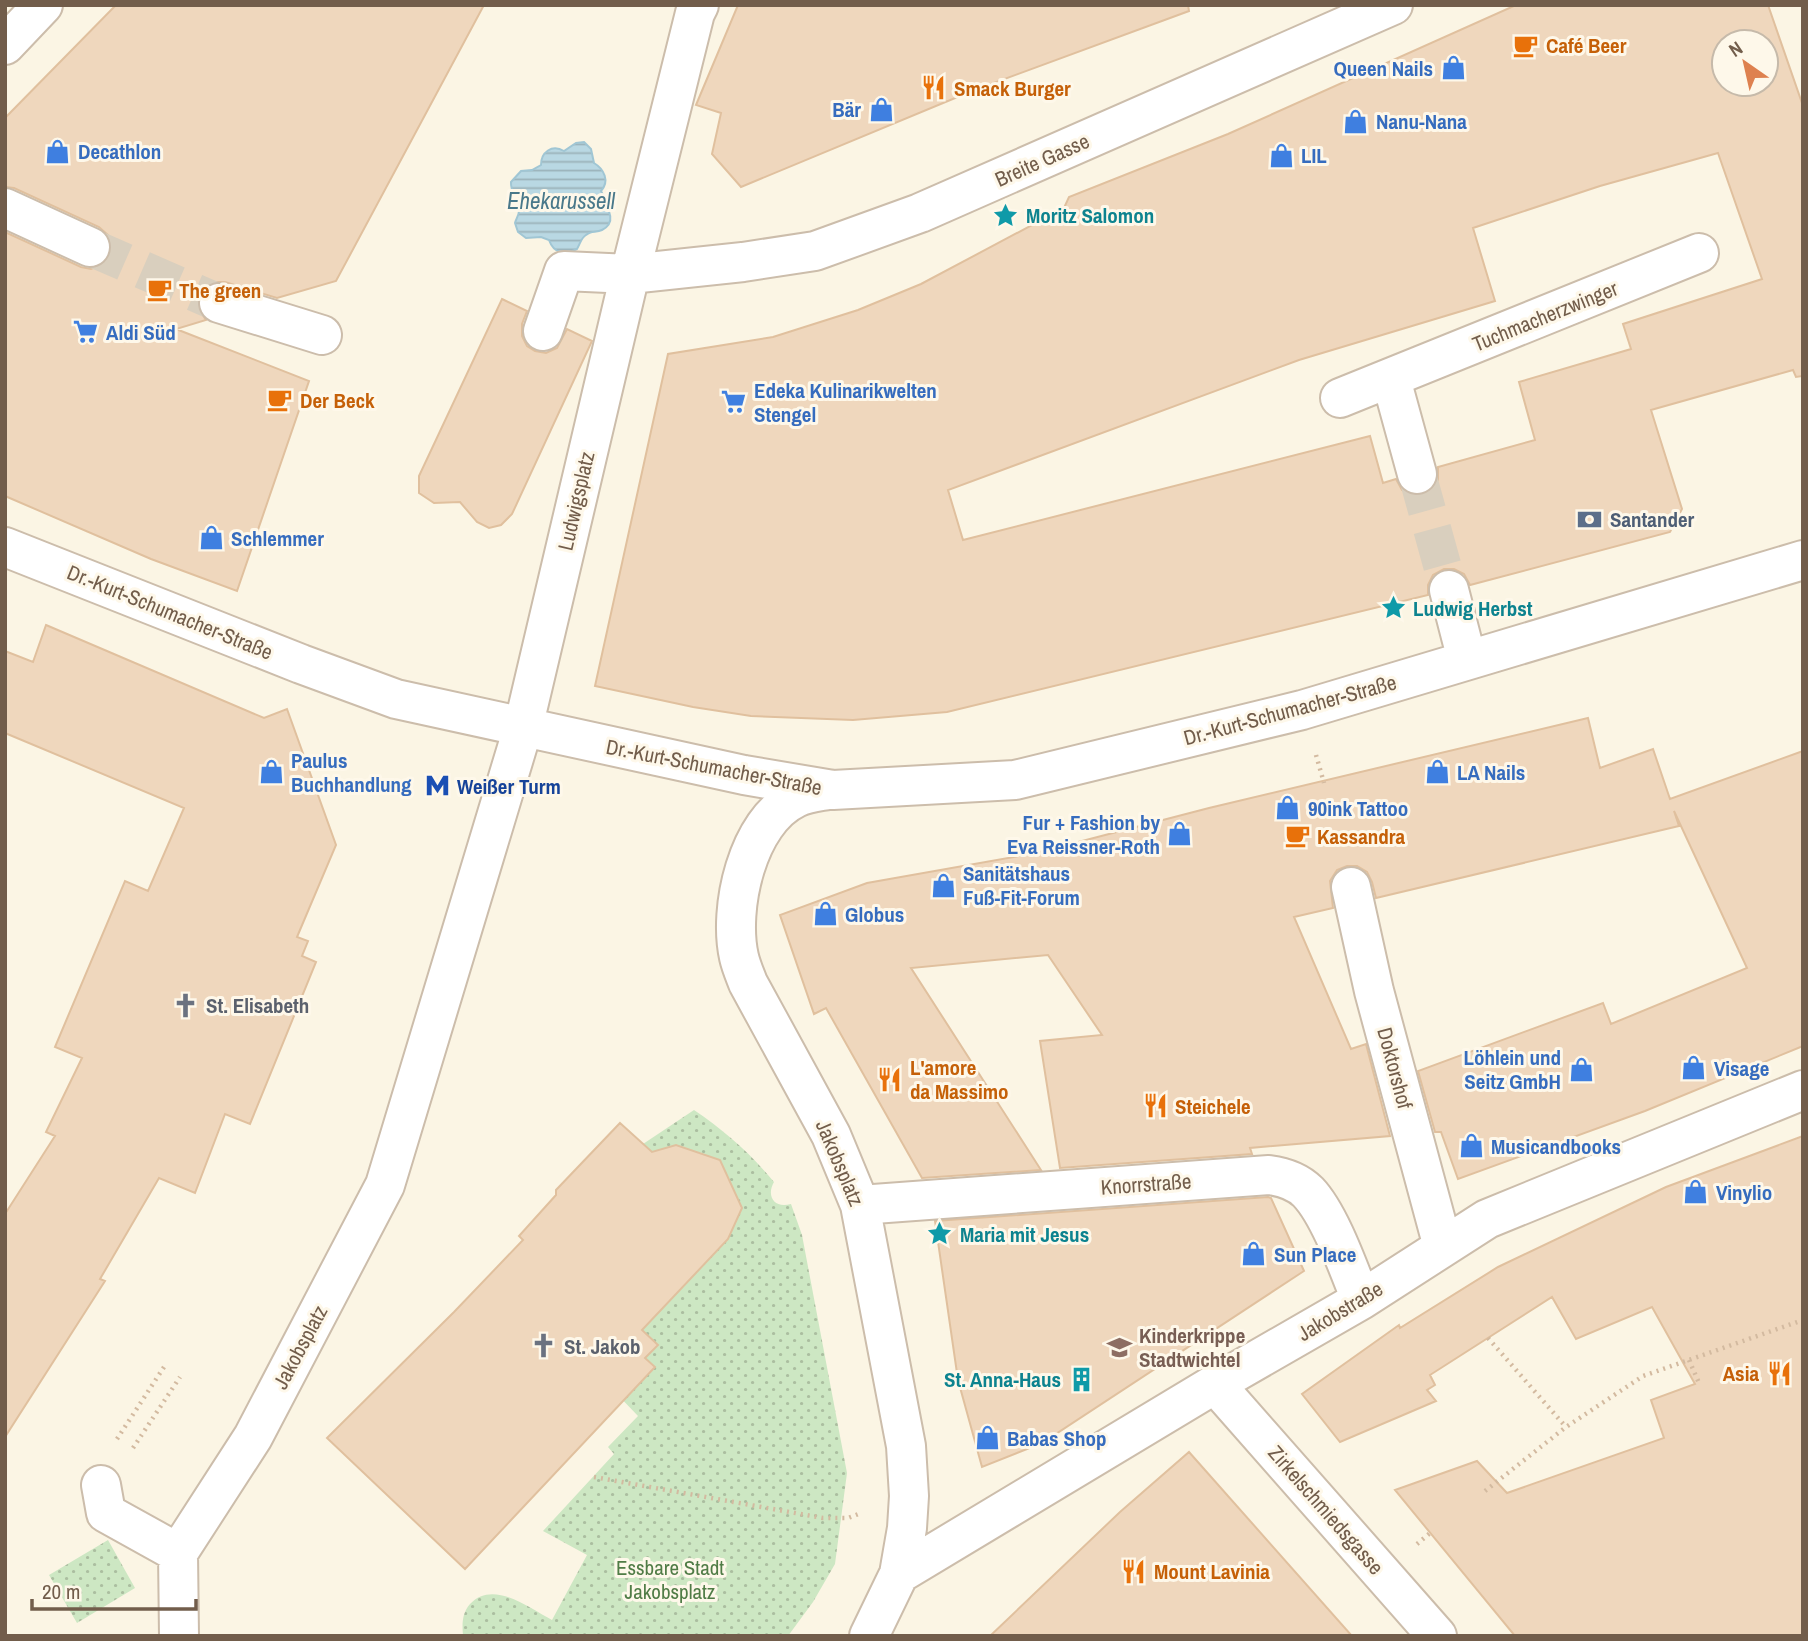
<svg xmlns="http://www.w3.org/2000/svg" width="1808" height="1641" font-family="'Archivo Narrow',sans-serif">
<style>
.green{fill:url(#green-dots)}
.water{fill:url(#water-rules);stroke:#a0c6d4;stroke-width:2}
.building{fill:#efd7bd;stroke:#e0c09e;stroke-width:2;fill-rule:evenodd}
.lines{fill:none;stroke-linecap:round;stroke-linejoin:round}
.minor-tunnel{stroke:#d9cfbe;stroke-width:38;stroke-dasharray:38 19;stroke-linecap:butt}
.minor-casing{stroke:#ccbdab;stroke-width:42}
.path{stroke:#d3baa0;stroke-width:4.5;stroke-dasharray:2 5;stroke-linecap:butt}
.minor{stroke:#fff;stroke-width:38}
.labels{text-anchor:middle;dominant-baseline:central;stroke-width:6;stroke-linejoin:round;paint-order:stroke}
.food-label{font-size:21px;font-weight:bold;fill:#c56008;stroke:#fef8ea;text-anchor:start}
.shop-label{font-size:21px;font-weight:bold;fill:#366cbe;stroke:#fef8ea;text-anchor:start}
.street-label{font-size:21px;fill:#725d4b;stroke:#fef8ea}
.culture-label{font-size:21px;font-weight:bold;fill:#0d838f;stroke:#fef8ea;text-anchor:start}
.service-label{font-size:21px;font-weight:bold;fill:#4e5e75;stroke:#fef8ea;text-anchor:start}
.transit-label{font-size:21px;font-weight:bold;fill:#164399;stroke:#fef8ea;text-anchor:start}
.worship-label{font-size:21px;font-weight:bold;fill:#5b616d;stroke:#fef8ea;text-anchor:start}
.education-label{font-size:21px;font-weight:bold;fill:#785e54;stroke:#fef8ea;text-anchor:start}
.park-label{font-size:21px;fill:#507c46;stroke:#fef8ea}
.water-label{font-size:23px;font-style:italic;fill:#49788a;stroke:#fef8ea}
</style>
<defs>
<pattern id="green-dots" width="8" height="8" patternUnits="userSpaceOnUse" patternTransform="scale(1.75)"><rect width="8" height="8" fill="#cde7c3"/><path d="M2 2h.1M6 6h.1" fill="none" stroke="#abbea0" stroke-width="1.8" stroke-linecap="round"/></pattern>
<pattern id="water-rules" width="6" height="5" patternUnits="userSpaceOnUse" patternTransform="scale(1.75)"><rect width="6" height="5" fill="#b9d8e3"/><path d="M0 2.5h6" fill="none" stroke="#9bb2ba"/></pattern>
</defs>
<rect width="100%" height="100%" fill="#fbf5e4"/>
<!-- green -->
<path class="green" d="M694,1110C725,1131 750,1153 774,1182C766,1196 774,1209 791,1204L802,1235L847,1473L835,1564L813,1602L788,1636H463C462,1624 462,1613 470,1604C493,1579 529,1608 552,1620L587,1555L543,1531L614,1454L608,1447L638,1416L614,1391L648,1375L655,1367L645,1358L657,1345L633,1321L654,1318L660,1311L650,1302L722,1193L733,1189L729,1179L697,1166L700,1153L692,1151L652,1152L643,1144Z
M108,1540L135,1588L77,1623L49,1575Z"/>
<!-- water -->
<path class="water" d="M584,142L591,149L594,163C604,169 610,181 601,191L604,197L602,201C610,210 616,223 602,230C596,233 591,230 586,235C581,238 580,244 577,249C565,255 554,254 549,240L541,237L526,238L518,232L515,223C516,219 519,215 519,211C521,201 510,194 511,182L521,171L532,170L541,165C541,152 552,144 564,151L576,143Z"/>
<!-- building -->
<path class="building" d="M116,5H484L336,281L277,298L225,282H214L204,287L198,297V308L206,320L176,329L309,381L237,591L151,559L5,496V232L81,267L91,269L103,264L110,255L112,246L108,235L99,227L14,188L5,187V118Z
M738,5H1188L1189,11L972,91L741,187L712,154L721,113L696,105Z
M1516,5H1768L1803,106V376L1796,377L1793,370L1651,410L1682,509L1670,532L1470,585L1464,574L1454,569H1444L1433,575L1428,585V595L947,712L853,720L751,716L693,707L595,686L668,354L773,337L858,310L921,284L1064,208L1069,197L1228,134ZM1724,42H1766V84H1724ZM1718,153L1762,279L1623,324L1631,349L1519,382L1535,440L1438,467V480L1432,490L1422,495H1412L1402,490L1396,479L1383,483L1370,436L963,540L948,490L1299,360L1495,301L1473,228L1600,186Z
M502,299L527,311L522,324V336L527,346L535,351L546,353L557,348L567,329L592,341L512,514L501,525L489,528L477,522L460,502L434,503L419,493V476Z
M46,625L264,718L287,709L336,845L297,937L308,941L302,956L316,962L250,1124L225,1114L195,1193L159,1178L100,1279L105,1281L5,1437V1214L55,1136L46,1132L82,1058L55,1047L125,881L148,891L184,808L5,733V651L33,662Z
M1588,718L1600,768L1653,749L1670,799L1803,751V1046L1645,1111L1458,1179L1441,1132H1435L1418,1071L1603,1003L1611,1024L1747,968L1674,811L1679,826L1376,898L1372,882L1367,872L1357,866H1347L1337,870L1330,881L1333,908L1294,917L1351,1049L1366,1044L1390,1136L1250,1148L1252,1154L1060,1168L1040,1041L1102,1035L1048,955L911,968L1041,1170L922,1178L826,1008L814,1014L780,915L867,883L1036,853L1209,808Z
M620,1123L652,1152L676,1145L720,1160L742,1208L728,1239L642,1330L658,1345L645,1358L655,1367L465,1569L327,1438L454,1312L523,1240L519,1236L556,1195V1190Z
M1803,1136V1636H1515L1395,1490L1477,1461L1507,1493L1664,1438L1651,1400L1695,1384L1652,1307L1576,1339L1552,1297L1430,1375L1435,1385L1427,1390L1436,1401L1340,1442L1302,1394L1399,1325L1400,1328L1498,1267L1666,1187Z
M1268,1197L1271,1198L1304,1271L1042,1443L982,1467L958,1380L935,1221Z
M1189,1452L1352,1636H990L1120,1512Z"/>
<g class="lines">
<!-- minor-tunnel -->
<path class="minor-tunnel" d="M90,247L219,303
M1417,474L1449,590"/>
<defs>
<path id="minor" d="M5,45L43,5
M5,208L90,247
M219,303L322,335
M543,331L564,271L630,274L743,262L815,251L920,213L1393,5
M1391,379L1417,474
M1340,398L1699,253
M5,547L301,664L396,699L744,775L833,790L1015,780L1302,710L1803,560
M1449,590L1467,660
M828,790C817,792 806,793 796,798C747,821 728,909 739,957C741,966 745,975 748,983L831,1135L860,1205L906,1446L909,1496L907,1528L899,1574L869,1636
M1351,887L1374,991L1443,1247
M860,1205L1269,1175C1284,1177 1297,1181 1308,1192C1330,1215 1349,1270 1361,1300
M1215,1384L1437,1636
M101,1485L106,1513L178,1553
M899,1574L1215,1384L1361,1300L1487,1219L1803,1090
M179,1636L178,1553L253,1437L385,1185L523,728L630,274L695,13L699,5"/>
</defs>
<!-- minor casing -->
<use href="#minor" class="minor-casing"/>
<!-- path -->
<path class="path" d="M1316,755L1324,783
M1488,1338L1566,1427
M1689,1360L1699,1383
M117,1439L164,1367
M133,1448L180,1377
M594,1477L823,1518H848L861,1513
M1485,1491L1566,1427L1643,1376L1803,1320
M1417,1544L1430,1533"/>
<!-- minor -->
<use href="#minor" class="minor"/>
</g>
<!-- icons -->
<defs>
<symbol id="cafe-bare" viewBox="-9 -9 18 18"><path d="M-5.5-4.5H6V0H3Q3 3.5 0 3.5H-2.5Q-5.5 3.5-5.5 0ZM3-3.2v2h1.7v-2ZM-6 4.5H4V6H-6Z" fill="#e8710a" stroke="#fef8ea" stroke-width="2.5" paint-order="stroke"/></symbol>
<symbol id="shop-bare" viewBox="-9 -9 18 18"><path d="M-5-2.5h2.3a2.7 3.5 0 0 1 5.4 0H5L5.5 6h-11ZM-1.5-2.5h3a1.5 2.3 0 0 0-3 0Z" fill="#3f7fe0" stroke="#fef8ea" stroke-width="2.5" paint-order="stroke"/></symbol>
<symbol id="restaurant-bare" viewBox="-9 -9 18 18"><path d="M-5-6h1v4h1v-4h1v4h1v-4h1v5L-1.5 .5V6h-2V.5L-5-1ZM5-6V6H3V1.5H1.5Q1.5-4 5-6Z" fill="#e8710a" stroke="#fef8ea" stroke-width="2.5" paint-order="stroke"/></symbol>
<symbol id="sight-bare" viewBox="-9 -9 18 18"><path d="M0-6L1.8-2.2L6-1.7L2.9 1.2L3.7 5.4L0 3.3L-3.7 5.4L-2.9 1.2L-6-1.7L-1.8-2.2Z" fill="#0f9aa8" stroke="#fef8ea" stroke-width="2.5" paint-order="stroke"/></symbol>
<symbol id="supermarket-bare" viewBox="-9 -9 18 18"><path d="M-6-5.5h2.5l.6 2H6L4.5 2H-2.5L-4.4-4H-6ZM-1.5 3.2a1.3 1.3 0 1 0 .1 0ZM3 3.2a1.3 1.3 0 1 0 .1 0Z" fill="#3f7fe0" stroke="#fef8ea" stroke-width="2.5" paint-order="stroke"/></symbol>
<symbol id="bank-bare" viewBox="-9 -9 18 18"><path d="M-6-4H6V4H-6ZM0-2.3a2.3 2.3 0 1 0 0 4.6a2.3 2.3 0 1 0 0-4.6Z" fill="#5c6f8a" stroke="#fef8ea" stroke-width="2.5" paint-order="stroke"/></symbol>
<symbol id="metro-bare" viewBox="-9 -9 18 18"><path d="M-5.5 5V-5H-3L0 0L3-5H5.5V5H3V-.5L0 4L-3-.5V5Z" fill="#1a4fb4" stroke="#fef8ea" stroke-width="2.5" paint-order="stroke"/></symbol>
<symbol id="church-bare" viewBox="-9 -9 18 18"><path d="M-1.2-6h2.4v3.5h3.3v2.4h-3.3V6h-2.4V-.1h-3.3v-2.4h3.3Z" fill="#6b7280" stroke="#fef8ea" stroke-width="2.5" paint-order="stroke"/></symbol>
<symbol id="school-bare" viewBox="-9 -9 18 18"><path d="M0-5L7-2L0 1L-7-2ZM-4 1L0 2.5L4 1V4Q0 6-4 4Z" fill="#8d6e63" stroke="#fef8ea" stroke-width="2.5" paint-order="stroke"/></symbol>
<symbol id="building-bare" viewBox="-9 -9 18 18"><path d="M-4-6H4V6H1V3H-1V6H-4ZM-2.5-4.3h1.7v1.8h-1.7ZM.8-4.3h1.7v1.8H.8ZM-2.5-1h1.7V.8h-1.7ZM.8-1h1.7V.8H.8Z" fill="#0f9aa8" stroke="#fef8ea" stroke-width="2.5" paint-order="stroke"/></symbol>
</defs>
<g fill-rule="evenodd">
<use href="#cafe-bare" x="1508" y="28" width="35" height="35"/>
<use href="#shop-bare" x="1436" y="50" width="35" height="35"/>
<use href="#restaurant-bare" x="916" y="70" width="35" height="35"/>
<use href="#shop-bare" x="864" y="92" width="35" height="35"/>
<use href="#shop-bare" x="1338" y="104" width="35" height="35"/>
<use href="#shop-bare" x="40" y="134" width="35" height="35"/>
<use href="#shop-bare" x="1264" y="138" width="35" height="35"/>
<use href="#sight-bare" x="988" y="198" width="35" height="35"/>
<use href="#cafe-bare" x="142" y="272" width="35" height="35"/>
<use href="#supermarket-bare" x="68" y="314" width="35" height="35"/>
<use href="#cafe-bare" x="262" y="382" width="35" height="35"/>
<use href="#supermarket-bare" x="716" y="384" width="35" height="35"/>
<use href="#bank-bare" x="1572" y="502" width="35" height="35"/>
<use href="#shop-bare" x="194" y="520" width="35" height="35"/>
<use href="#sight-bare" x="1376" y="590" width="35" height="35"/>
<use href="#shop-bare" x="254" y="754" width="35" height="35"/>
<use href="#shop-bare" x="1420" y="754" width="35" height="35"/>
<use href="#metro-bare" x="420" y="768" width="35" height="35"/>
<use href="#shop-bare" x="1270" y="790" width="35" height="35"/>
<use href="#shop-bare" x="1162" y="816" width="35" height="35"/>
<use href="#cafe-bare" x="1280" y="818" width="35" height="35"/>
<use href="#shop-bare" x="926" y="868" width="35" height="35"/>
<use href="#shop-bare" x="808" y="896" width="35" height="35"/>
<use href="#church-bare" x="168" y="988" width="35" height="35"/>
<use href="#shop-bare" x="1676" y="1050" width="35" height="35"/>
<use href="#shop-bare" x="1564" y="1052" width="35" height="35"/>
<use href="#restaurant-bare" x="872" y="1062" width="35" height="35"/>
<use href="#restaurant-bare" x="1138" y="1088" width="35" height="35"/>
<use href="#shop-bare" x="1454" y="1128" width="35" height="35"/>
<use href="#shop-bare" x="1678" y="1174" width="35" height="35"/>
<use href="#sight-bare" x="922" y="1216" width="35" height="35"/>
<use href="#shop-bare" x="1236" y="1236" width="35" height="35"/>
<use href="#church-bare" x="526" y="1328" width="35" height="35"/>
<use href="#school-bare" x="1102" y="1330" width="35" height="35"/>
<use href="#restaurant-bare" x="1762" y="1356" width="35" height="35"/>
<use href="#building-bare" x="1064" y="1362" width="35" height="35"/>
<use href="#shop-bare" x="970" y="1420" width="35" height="35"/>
<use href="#restaurant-bare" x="1116" y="1554" width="35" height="35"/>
</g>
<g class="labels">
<!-- food labels -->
<g class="food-label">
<text x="1546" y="45">Café Beer</text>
<text x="954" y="88">Smack Burger</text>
<text x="179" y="290">The green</text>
<text x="300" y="400">Der Beck</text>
<text x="1317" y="836">Kassandra</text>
<text x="910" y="1067">L'amore<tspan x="910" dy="24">da Massimo</tspan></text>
<text x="1175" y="1106">Steichele</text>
<text x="1759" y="1373" text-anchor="end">Asia</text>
<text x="1154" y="1571">Mount Lavinia</text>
</g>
<!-- shop labels -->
<g class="shop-label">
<text x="1433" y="68" text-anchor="end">Queen Nails</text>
<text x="861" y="109" text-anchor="end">Bär</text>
<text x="1376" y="121">Nanu-Nana</text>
<text x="78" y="151">Decathlon</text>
<text x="1301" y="155">LIL</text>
<text x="106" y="332">Aldi Süd</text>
<text x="754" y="390">Edeka Kulinarikwelten<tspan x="754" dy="24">Stengel</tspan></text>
<text x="231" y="538">Schlemmer</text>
<text x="291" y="760">Paulus<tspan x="291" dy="24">Buchhandlung</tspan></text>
<text x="1457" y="772">LA Nails</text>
<text x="1308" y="808">90ink Tattoo</text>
<text x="1160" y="822" text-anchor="end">Fur + Fashion by<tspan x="1160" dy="24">Eva Reissner-Roth</tspan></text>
<text x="963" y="873">Sanitätshaus<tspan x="963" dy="24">Fuß-Fit-Forum</tspan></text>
<text x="845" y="914">Globus</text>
<text x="1561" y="1057" text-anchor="end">Löhlein und<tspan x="1561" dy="24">Seitz GmbH</tspan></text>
<text x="1714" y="1068">Visage</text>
<text x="1491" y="1146">Musicandbooks</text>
<text x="1716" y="1192">Vinylio</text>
<text x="1274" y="1254">Sun Place</text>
<text x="1007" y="1438">Babas Shop</text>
</g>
<!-- street labels -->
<g class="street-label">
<text transform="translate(1042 160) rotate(-24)">Breite Gasse</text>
<text transform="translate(1545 316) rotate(-22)">Tuchmacherzwinger</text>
<text transform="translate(576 501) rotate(-77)">Ludwigsplatz</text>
<text transform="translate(170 612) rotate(22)">Dr.-Kurt-Schumacher-Straße</text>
<text transform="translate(1290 710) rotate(-15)">Dr.-Kurt-Schumacher-Straße</text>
<text transform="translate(714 767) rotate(11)">Dr.-Kurt-Schumacher-Straße</text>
<text transform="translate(1395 1068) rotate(75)">Doktorshof</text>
<text transform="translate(840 1163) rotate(67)">Jakobsplatz</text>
<text transform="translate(1146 1184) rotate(-4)">Knorrstraße</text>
<text transform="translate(1340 1311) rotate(-31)">Jakobstraße</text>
<text transform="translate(300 1347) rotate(-62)">Jakobsplatz</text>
<text transform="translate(1326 1510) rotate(49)">Zirkelschmiedsgasse</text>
</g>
<!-- culture labels -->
<g class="culture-label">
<text x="1026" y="215">Moritz Salomon</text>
<text x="1413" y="608">Ludwig Herbst</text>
<text x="960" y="1234">Maria mit Jesus</text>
<text x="1061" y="1379" text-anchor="end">St. Anna-Haus</text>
</g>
<!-- service labels -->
<g class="service-label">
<text x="1610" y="519">Santander</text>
</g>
<!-- transit labels -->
<g class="transit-label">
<text x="457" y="786">Weißer Turm</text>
</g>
<!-- worship labels -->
<g class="worship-label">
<text x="206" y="1005">St. Elisabeth</text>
<text x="564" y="1346">St. Jakob</text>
</g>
<!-- education labels -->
<g class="education-label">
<text x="1139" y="1335">Kinderkrippe<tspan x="1139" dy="24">Stadtwichtel</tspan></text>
</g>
<!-- park labels -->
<g class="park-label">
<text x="670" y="1567">Essbare Stadt<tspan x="670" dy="24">Jakobsplatz</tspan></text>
</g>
<!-- water labels -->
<g class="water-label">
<text x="561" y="200">Ehekarussell</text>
</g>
</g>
<!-- border -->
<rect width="1808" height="1641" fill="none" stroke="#725d4b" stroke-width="14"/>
<!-- north arrow -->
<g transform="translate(1745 63) rotate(326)"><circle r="33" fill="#fef8ea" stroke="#c6baaa" stroke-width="2"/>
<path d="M0-5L12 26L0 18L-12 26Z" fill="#de814f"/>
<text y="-10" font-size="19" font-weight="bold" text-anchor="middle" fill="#725d4b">N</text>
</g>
<!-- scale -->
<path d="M32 1599v10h164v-10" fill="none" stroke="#725d4b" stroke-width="3.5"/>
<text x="42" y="1599" font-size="21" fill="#725d4b" stroke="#fef8ea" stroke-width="5" paint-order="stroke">20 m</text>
</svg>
